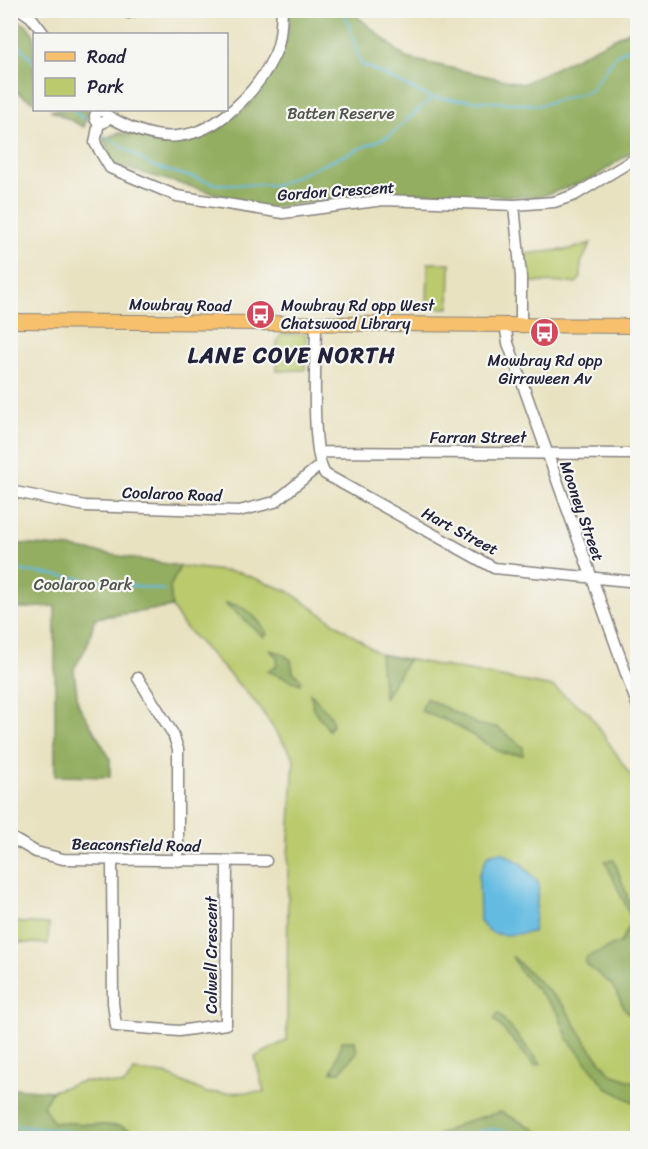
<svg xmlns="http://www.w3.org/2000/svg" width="648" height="1149" font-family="Sriracha,sans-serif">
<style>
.green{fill:#baca6d;stroke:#6e7654;stroke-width:1.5}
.forest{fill:#93ae60;stroke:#5a684e;stroke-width:1.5}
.water{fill:#64bbe1;stroke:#436e8e;stroke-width:1.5}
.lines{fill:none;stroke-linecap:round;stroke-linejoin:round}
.stream{stroke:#64bbe1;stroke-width:2}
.minor-casing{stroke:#86827e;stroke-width:13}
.major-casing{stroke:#86827e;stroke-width:16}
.minor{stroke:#fff;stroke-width:10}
.major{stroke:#f7c06c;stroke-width:14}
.labels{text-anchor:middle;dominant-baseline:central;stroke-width:4.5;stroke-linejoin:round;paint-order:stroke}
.park-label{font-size:16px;fill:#50544a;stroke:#f6f6f2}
.street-label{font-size:16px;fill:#22223b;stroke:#f6f6f2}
.poi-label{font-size:16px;fill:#22223b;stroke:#f6f6f2;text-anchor:start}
.district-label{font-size:22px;font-weight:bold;letter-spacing:1.5px;fill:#22223b;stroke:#f6f6f2}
</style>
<rect width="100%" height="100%" fill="#f6f6f2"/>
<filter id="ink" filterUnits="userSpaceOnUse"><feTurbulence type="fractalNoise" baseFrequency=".0167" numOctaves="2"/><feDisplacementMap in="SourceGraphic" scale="12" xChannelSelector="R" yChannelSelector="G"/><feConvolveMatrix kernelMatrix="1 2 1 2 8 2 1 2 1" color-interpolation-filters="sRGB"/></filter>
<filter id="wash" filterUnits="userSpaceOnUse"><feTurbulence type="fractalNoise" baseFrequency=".008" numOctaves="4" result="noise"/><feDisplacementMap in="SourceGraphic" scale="24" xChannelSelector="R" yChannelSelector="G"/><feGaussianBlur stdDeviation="1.35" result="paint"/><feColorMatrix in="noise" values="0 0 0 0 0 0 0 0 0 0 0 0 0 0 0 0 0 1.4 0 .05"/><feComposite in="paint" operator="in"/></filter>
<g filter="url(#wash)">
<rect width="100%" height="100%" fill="#e9e2c1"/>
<!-- green -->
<path class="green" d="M591,243L581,263V278L576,283L529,282L524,254L572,249Z
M428,263H450L449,308H427Z
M281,334H306L305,370L277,371V342Z
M180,566L241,573L288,591L380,654L553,687L589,713L637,785V1138H545L531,1127L467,1121L432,1138H153L119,1126L52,1122L43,1106L52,1091L83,1081L124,1085L134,1071L165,1074L207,1093L264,1092L255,1057L287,1040L288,856L294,758L257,704L183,625L172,607L170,587Z
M11,922L49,924L48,944L11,942Z"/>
<!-- forest -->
<path class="forest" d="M290,11H351L406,58L523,84L637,27V148L592,179L539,197L384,192L267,208L113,165L103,139L118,133L161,138L216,131L249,105L287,40Z
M11,18L27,25L34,35V102L11,89Z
M50,110H89L84,127Z
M11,543L72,548L180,566L170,587L172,607L95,618L87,646L74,669L78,704L110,758V777L55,776V606L11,609Z
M225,603C244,604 258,618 267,634L264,637Z
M270,650L281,653L291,660L293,672L301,679L300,684L267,671L276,667L278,659Z
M380,654L408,660L384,698Z
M310,693L331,716L333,725L329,730L314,710Z
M426,698L479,725L497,727L523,747V755L502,753L452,723L421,711Z
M614,860L637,923V1022L625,1009L612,985L585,963L587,957L621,942L632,919L605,861Z
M512,956L564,1006L590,1048L611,1074L637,1083V1104L607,1088L568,1039L558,1013L520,971Z
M498,1013L541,1064L535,1066L494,1019Z
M342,1041H355L357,1052L340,1072H332Z
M11,1088L52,1091L43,1106L53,1122L119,1126L153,1138H11Z
M501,1112L531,1127L545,1138H432L467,1121Z"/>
<!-- water -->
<path class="water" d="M501,852L521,863L539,884L533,932C514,934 491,941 480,921L479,875L488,855Z"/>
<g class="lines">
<!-- stream -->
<path class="stream" d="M344,10L361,64L432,98
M10,33L34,63
M74,110L84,120
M104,135L152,166L216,184L276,185L389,136L432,98L541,105L590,91L616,55L638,44
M10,569L164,590
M10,1125L83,1133L106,1138
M450,1138L493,1129L535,1138"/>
</g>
</g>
<g filter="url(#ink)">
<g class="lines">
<defs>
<path id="minor" d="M21,10L31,17L44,34
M118,10L129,13L137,10
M95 117a6 6 0 1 1 12 0a6 6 0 1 1-12 0Z
M108,116C127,127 154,139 178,136C219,132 257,91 274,56C281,42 281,25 282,10
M99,122L95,143L110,168L177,196L283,213L384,200L514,205L554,202L575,195L638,157
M514,205L521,277V325
M316,323C316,355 310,451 325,474L494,568L638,582
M505,324L508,343L638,707
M318,452L638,454
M10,491L85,506L239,511L275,502L319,466
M138,678L173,734L178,749V861
M10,837L36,852L63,859L266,861
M112,861L113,1003L116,1026L179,1031L226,1024L227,861"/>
<path id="major" d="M10,321L638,326"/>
</defs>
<!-- minor casing -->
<use href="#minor" class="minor-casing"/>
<!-- major casing -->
<use href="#major" class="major-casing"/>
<!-- minor -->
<use href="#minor" class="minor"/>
<!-- major -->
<use href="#major" class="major"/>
</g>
</g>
<!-- icons -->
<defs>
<symbol id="bus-disc" viewBox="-11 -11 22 22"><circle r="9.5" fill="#d1495b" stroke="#f6f6f2"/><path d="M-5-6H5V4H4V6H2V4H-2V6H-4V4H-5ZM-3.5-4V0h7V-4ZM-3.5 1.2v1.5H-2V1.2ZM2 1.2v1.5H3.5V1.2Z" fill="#fff"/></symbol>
</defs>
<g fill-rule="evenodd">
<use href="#bus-disc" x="244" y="298" width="33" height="33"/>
<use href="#bus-disc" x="528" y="316" width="33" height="33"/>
</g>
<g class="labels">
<!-- park labels -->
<g class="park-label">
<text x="341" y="113">Batten Reserve</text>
<text x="83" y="584">Coolaroo Park</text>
</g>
<!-- street labels -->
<g class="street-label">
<text transform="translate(336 191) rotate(-4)">Gordon Crescent</text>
<text transform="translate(180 305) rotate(1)">Mowbray Road</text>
<text x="478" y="437">Farran Street</text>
<text transform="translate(172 494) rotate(2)">Coolaroo Road</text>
<text transform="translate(582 511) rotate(71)">Mooney Street</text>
<text transform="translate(460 531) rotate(28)">Hart Street</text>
<text transform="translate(136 845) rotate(1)">Beaconsfield Road</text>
<text transform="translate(211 955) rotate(-90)">Colwell Crescent</text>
</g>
<!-- poi labels -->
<g class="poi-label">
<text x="281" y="305">Mowbray Rd opp West<tspan x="281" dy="18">Chatswood Library</tspan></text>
<text x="545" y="360" text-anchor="middle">Mowbray Rd opp<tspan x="545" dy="18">Girraween Av</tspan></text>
</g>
<!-- district labels -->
<g class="district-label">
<text x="292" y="355">LANE COVE NORTH</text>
</g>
</g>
<!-- margin -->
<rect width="648" height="1149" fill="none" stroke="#f6f6f2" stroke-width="36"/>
<!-- legend -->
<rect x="33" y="33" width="195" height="78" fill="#f6f6f2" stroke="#a1a1a9" stroke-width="1.5"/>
<rect x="45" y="52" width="30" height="9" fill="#f7c06c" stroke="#a1a1a9" stroke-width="1.5"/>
<text x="87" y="63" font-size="18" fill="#22223b">Road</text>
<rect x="45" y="78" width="30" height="18" fill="#baca6d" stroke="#a1a1a9" stroke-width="1.5"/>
<text x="87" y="93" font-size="18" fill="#22223b">Park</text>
</svg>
